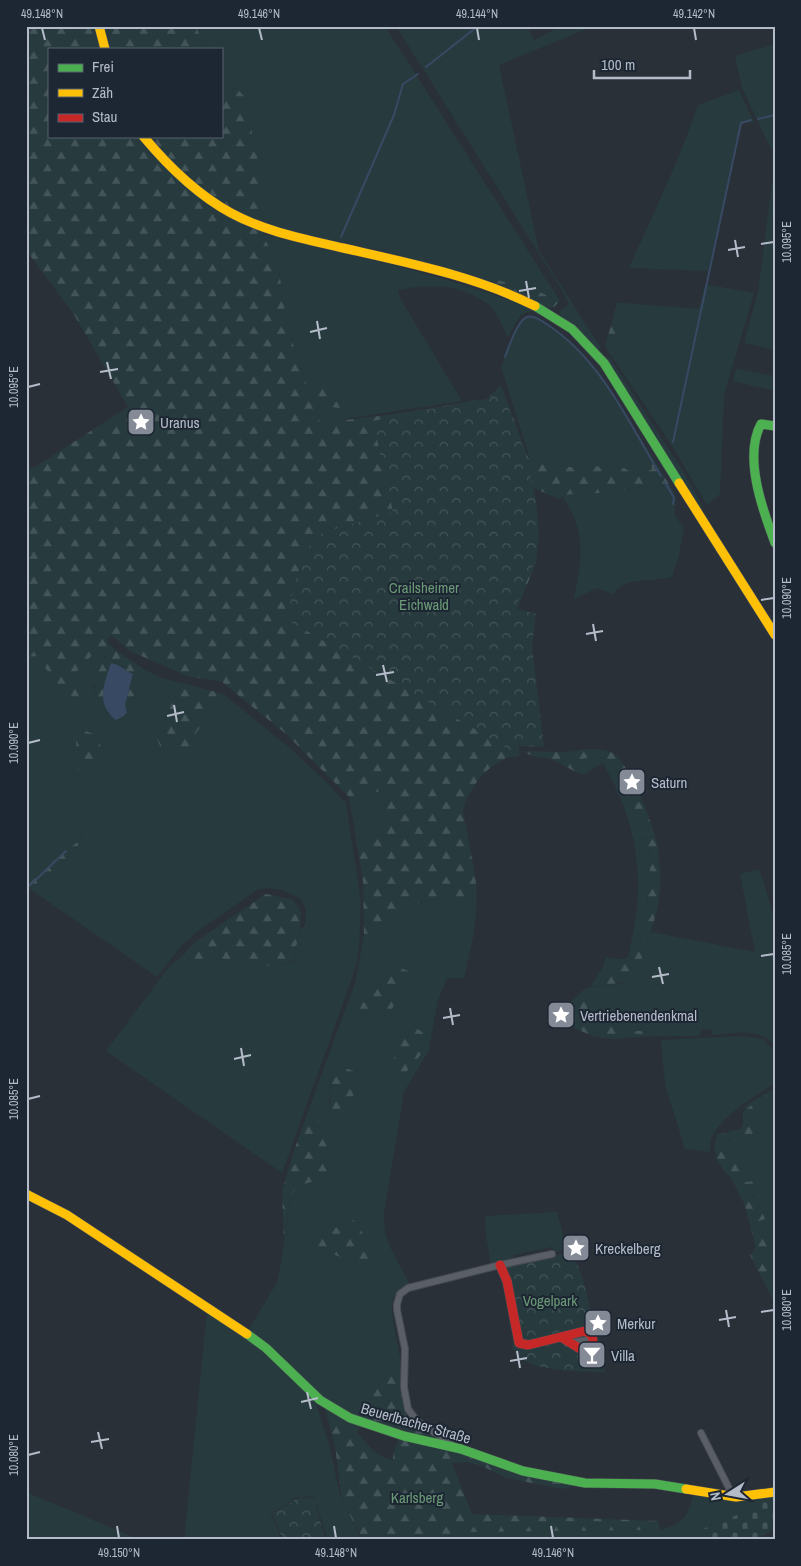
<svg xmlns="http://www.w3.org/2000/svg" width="801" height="1566" font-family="'Archivo Narrow',sans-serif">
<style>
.grass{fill:#273a3e;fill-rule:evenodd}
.forest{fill:url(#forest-firs);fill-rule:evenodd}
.cemetery{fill:url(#cemetery-stones)}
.park{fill:url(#park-crowns)}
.water{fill:#384963}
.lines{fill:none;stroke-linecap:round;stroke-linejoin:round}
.stream{stroke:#384963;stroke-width:2}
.street-casing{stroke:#484c53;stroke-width:8}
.fast-casing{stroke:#484c53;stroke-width:10}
.slow-casing{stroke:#484c53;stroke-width:10}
.jam-casing{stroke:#484c53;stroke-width:10}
.street{stroke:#5a5e66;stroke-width:6}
.fast{stroke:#4caf50;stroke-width:9}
.slow{stroke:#ffc107;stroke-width:9}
.jam{stroke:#c62828;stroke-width:9}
.ticks{fill:none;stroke:#b4bcc9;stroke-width:2}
.labels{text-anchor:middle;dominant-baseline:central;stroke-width:4;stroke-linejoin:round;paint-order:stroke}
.poi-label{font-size:15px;fill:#b4bcc9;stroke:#1d2633;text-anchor:start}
.park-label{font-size:15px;fill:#6b9a76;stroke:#1d2633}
.street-label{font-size:15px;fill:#b4bcc9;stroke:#1d2633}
.neatline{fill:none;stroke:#b4bcc9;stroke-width:2}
.ticks-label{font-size:12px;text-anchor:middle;fill:#b4bcc9}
</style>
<defs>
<pattern id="forest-firs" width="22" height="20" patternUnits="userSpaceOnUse" patternTransform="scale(1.25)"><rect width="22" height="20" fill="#273a3e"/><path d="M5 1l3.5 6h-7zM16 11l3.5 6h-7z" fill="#445559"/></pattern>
<pattern id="cemetery-stones" width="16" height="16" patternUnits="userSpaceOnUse" patternTransform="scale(1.25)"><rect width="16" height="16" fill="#273a3e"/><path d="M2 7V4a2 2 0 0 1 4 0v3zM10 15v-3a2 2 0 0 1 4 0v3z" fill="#445559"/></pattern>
<pattern id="park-crowns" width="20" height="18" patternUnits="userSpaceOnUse" patternTransform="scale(1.25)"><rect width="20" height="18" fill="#273a3e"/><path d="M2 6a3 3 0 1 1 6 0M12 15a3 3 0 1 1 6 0" fill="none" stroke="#445559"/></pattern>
</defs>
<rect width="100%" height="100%" fill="#2a3038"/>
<!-- grass -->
<path class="grass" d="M196,26H385L560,301L530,288L494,284L375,249L356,247L263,223L260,208V169L250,128L247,99L238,90L221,86V49H205Z
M396,26H527L534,40L561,26H594L499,65L539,251L601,348L599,351L588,338L559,314L560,311L569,304L563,292Z
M775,44V151L771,149L742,88L735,56Z
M739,90L754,122L742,124L708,271L629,268C653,214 679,161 698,105Z
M775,159V350L744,343L758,292Z
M263,234C356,257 451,275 540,312C518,309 518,321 508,337C503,328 498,314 491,307C466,284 429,283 398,290L400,298L462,401L344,419L345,414H338V423L321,425L312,399H321L331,407L308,388L293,344L284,306L279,270Z
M705,284L754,293L724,395L720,494L707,505L671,444L610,354C613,345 616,335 617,326C619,317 617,310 624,303L699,309Z
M529,316H536L550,325L573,343L600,373L649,452L652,469L637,476L589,466L569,467L547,466L530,459L501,367L510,344L522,320Z
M606,356L610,358L683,471L704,509H700L640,413L604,359Z
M736,369L775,376V391L733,381Z
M669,484C680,500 674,499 675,516L684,528L679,555L672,577C653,583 625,575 614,594L597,588L574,599C580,567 586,547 573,515C571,508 565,502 562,495C579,493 597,494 614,492C633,489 650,485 669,484Z
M100,646L106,657L93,687C104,711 98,715 127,713L145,670L162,678L182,683L156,736H193L223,694L290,748L324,780L346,803L361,902L359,948L357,962L350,984L282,1173L106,1051L169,967L184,954L192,961L226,959L276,967L293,961L300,930L305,925L306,910L301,899C286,891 274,885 257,890L198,931L181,946L157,977L30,889L67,859L86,835L26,886V657L36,655L81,702L73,675Z
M589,757L607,759L618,772L648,847L650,867L646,922L635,957L604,971L591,985L603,967L606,957C613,958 622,961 628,957C633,934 638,911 638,888C639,843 625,801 603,763L582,775L578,773L583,759Z
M387,790L379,835L356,840L349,797Z
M759,869L769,900L775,923V1046C759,1027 736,1033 713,1035L711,1030L702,1029L699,1036H652L649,1031C625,1033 607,1022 587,1010L588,993L586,988L622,983L638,968L651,932L755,952L740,874Z
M447,897C458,904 465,904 477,897L474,933L464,978H447L437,1003L429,1050L404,1092L384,1213L385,1233L390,1247L410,1285C403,1288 395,1292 393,1300C388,1316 402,1352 401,1372L392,1371L362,1391L342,1411L325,1400L251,1333L250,1328L277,1282L282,1258L290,1197L298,1186L312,1182L332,1136L309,1109L355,983L364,935L385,934L407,905ZM377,983L388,1017L378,1011L368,1016L359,1033L354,1027L362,1003L370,1000ZM334,1063L358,1073L329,1105L330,1085Z
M741,1036L763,1039L775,1052V1084C756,1094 717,1119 711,1140C710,1144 710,1148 710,1152L685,1149L665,1085L661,1040Z
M775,1088V1299L759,1251L745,1192L722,1169L716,1135L743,1128L745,1106Z
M557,1212L566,1245L560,1251L554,1253L552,1247L513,1255L514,1260L491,1265L486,1237L485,1216Z
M207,1311L253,1340L315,1401L329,1444L339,1490L336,1492L339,1491L342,1501L362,1540H328L313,1496L295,1498L271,1514L282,1540H184Z
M26,1492L141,1540H26Z
M693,1494L732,1501H753L749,1510L698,1531L701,1540H471L463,1532L660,1530C682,1524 689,1517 693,1494Z"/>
<!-- forest -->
<path class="forest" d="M26,26H196L205,49H49V136H221V86L238,90L247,99L251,128L260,169V208L263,223V234L279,270L284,306L293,344L308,388L332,386L341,408L331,407L321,399H313L321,425L338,423V414H345V420L388,415L487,399L501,385L528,458L547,466L569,467L589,466L624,468L637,476L652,469L649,452L669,484C650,485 633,489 614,492C598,494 580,493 563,495V497L558,499L532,487L539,531L536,563L517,609L515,748L520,756L506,758L491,767L480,777L466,799L463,812L475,874L477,897C465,904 458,904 447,897L407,905L385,934L364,935L363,881L356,840L379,835L387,790L349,797L286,734L222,682L188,676L162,665L130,651L111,635L106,641L114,649L145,670L127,713L125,705L133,675L126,671L121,665L104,702L108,714C103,711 101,707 99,702C89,684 98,673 106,657L100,647L73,675L81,702L76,711L37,656L26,657V468L35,467L128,407L73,313L26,250Z
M497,280L530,288L560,301L554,307L548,308L494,284Z
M617,303H624C617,310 619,317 617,326C616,335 613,345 610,354L605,347Z
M182,683L223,694L194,736L196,755L162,751L156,736Z
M83,730L96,735C104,753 106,758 93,774L78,770L76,742L78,731Z
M588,749C597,749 607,749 614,754C630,766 650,817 655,836C660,854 661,879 659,897C657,915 650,933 645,949C642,957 640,968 634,974C624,986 605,984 591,987V985L604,971L635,957L646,922L650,867L648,847L618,772L607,759L589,757L583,759L578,773L549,758L533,756L521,751L566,752Z
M89,832L67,859L26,892V886Z
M266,894L293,900L301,912L300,930L293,960L276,967L226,959L192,961L184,954L195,942Z
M401,968L408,971L389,1017L378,1011L368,1016L359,1034L353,1027L362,1003L370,1000L377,983Z
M586,988L588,993V1010C608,1022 625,1033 649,1031L652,1036L611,1039L593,1036L572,1027L551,1023L557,1014Z
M417,1029L427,1034V1047L403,1076L394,1065V1053L403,1036Z
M334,1063L358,1073L350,1110L334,1115C326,1098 331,1081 334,1063Z
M775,1091V1104L749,1112L755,1133L725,1143L729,1161L738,1159L745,1182L755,1181L765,1219L759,1221L764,1239L775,1237V1248L767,1253L763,1257L775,1292L774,1302L750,1255L756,1247L744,1203L732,1180L717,1160L714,1144L719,1134L739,1132L743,1124V1112L759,1099Z
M309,1109L332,1136V1176L298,1186L290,1197L284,1239L282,1191L296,1145Z
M356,1219L376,1263L356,1265L317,1246L314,1237Z
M392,1371L401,1372L402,1397L405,1412L418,1427L443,1440L523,1471L585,1483L562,1489L507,1478L482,1466L467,1462L452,1463L472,1514L658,1521L660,1530L464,1532L471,1540H363L342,1501L335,1446L325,1408L337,1415L362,1391ZM363,1427L399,1438L393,1454V1460C377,1458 367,1444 357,1432L359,1428Z"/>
<!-- cemetery -->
<path class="cemetery" d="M775,1495V1529L756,1540H701L698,1531L749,1510L753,1501Z"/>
<!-- park -->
<path class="park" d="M500,385L527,459L536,501L539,534L532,569L515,608L536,614L532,647L544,747L519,746V755L286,619L296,579L304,554L314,540L324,532L393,512L373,421L476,400L485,405Z
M571,1252C579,1261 596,1319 591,1329L599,1330L605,1372C582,1372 540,1372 520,1358C516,1355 514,1350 511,1345H518L521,1342L502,1266Z
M313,1497L326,1540H283L272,1514L296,1499Z"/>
<!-- water -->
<path class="water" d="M111,663C121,665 124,670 133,674L125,705L127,713L122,717L116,720C95,704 104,684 111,663Z"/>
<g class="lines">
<!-- stream -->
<path class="stream" d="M426,67L478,26
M758,119L775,115
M341,237L394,115L403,84L418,74
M505,357C509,347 517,321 527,317C534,315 542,321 548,325C601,360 629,423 661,476
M673,442L741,123L751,120
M665,482L674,498L673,504
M26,889L66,851"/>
<defs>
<path id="street" d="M568,1343L593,1339
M701,1433L731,1492L736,1497
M455,1446L417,1421L408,1409L404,1387L405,1349L397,1310V1304L400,1294L408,1288L500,1265L552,1254"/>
<path id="fast" d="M535,306L572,329L604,363L679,483
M775,426L761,424C743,457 763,511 775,543
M247,1334L266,1348L320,1400L350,1418L404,1436L461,1449L523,1471L585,1483L655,1484L686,1489"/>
<path id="slow" d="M99,26L105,49
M143,136C168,166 196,194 231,213C266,232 305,239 343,248C409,263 475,276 535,306
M679,483L775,635
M26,1194L67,1215L247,1334
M686,1489L736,1497L775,1492"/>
<path id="jam" d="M500,1265L507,1281L519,1343L528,1345L585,1331L592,1335L594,1348L582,1350L561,1337"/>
</defs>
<!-- street casing -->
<use href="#street" class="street-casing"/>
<!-- fast casing -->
<use href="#fast" class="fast-casing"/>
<!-- slow casing -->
<use href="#slow" class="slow-casing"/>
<!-- jam casing -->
<use href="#jam" class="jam-casing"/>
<!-- street -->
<use href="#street" class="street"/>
<!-- fast -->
<use href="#fast" class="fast"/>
<!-- slow -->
<use href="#slow" class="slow"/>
<!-- jam -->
<use href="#jam" class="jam"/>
</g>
<!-- ticks -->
<path class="ticks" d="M42,28L45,40M259,28L262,40M477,28L479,40M694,28L696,40M735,240L738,257M761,244L774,242M728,250L745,247M526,281L529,298M519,291L536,288M317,321L320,339M310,332L327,328M107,362L111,379M100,372L118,369M28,387L40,384M761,600L774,598M593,624L596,641M586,634L603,631M383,665L387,682M376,675L394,672M174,705L177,722M167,716L184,712M28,743L40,740M761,956L774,954M659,967L663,984M652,977L669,974M450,1008L453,1025M443,1018L460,1015M241,1048L244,1066M234,1059L251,1055M28,1099L40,1096M726,1310L729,1327M761,1312L774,1310M719,1320L736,1317M517,1351L520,1368M510,1361L527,1358M307,1392L311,1409M301,1402L318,1398M98,1432L102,1449M91,1442L109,1439M28,1455L40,1452M117,1526L119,1538M334,1526L336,1538M551,1526L553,1538"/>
<!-- icons -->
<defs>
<symbol id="sight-square" viewBox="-11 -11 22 22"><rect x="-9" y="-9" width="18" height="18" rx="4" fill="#848b96" stroke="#1d2633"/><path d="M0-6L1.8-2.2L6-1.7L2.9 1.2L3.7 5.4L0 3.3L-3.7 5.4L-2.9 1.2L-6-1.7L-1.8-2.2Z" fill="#fff"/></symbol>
<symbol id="bar-square" viewBox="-11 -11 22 22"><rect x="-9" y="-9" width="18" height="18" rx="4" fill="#848b96" stroke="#1d2633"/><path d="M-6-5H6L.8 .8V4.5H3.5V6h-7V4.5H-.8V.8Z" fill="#fff"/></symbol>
</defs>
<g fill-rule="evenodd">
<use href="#sight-square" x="125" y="406" width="32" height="32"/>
<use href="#sight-square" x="616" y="766" width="32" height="32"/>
<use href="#sight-square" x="545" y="999" width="32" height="32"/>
<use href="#sight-square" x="560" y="1232" width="32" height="32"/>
<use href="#sight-square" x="582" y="1307" width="32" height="32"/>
<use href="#bar-square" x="576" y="1339" width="32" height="32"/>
</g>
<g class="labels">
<!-- poi labels -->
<g class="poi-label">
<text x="160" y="422">Uranus</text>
<text x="651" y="782">Saturn</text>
<text x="580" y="1015">Vertriebenendenkmal</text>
<text x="595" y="1248">Kreckelberg</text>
<text x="617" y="1323">Merkur</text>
<text x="611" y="1355">Villa</text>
</g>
<!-- park labels -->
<g class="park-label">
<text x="424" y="587">Crailsheimer<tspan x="424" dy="17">Eichwald</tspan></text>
<text x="550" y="1300">Vogelpark</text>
<text x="417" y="1497">Karlsberg</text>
</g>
<!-- street labels -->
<g class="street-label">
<text transform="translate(416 1423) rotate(16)">Beuerlbacher Straße</text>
</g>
</g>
<!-- border -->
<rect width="801" height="1566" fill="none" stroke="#1d2633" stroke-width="55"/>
<!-- legend -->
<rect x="48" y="48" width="175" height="90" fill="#1d2633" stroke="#59626f"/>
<rect x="58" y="64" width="25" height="8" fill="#4caf50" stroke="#59626f"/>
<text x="92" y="72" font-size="15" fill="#b4bcc9">Frei</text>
<rect x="58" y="89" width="25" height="8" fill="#ffc107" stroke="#59626f"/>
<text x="92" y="98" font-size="15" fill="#b4bcc9">Zäh</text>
<rect x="58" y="114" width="25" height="8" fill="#c62828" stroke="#59626f"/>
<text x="92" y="122" font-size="15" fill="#b4bcc9">Stau</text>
<!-- north arrow -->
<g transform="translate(728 1494) rotate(259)" stroke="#1d2633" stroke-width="4" paint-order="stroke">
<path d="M0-4L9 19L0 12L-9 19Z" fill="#b4bcc9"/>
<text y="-8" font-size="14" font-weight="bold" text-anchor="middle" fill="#b4bcc9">N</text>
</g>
<!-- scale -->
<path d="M594 70v8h96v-8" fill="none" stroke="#b4bcc9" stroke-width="2.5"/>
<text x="601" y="70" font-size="15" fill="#b4bcc9" stroke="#1d2633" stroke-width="4" paint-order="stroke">100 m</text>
<rect x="28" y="28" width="746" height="1510" class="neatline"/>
<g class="ticks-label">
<text x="42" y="18">49.148°N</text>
<text x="259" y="18">49.146°N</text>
<text x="477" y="18">49.144°N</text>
<text x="694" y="18">49.142°N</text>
<text transform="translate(787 242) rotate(-90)" y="4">10.095°E</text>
<text transform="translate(14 387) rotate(-90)" y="4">10.095°E</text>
<text transform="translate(787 598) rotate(-90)" y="4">10.090°E</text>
<text transform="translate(14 743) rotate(-90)" y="4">10.090°E</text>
<text transform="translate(787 954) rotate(-90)" y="4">10.085°E</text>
<text transform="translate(14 1099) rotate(-90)" y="4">10.085°E</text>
<text transform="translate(787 1310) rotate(-90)" y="4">10.080°E</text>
<text transform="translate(14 1455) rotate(-90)" y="4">10.080°E</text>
<text x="119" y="1557">49.150°N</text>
<text x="336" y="1557">49.148°N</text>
<text x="553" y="1557">49.146°N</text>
</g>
</svg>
